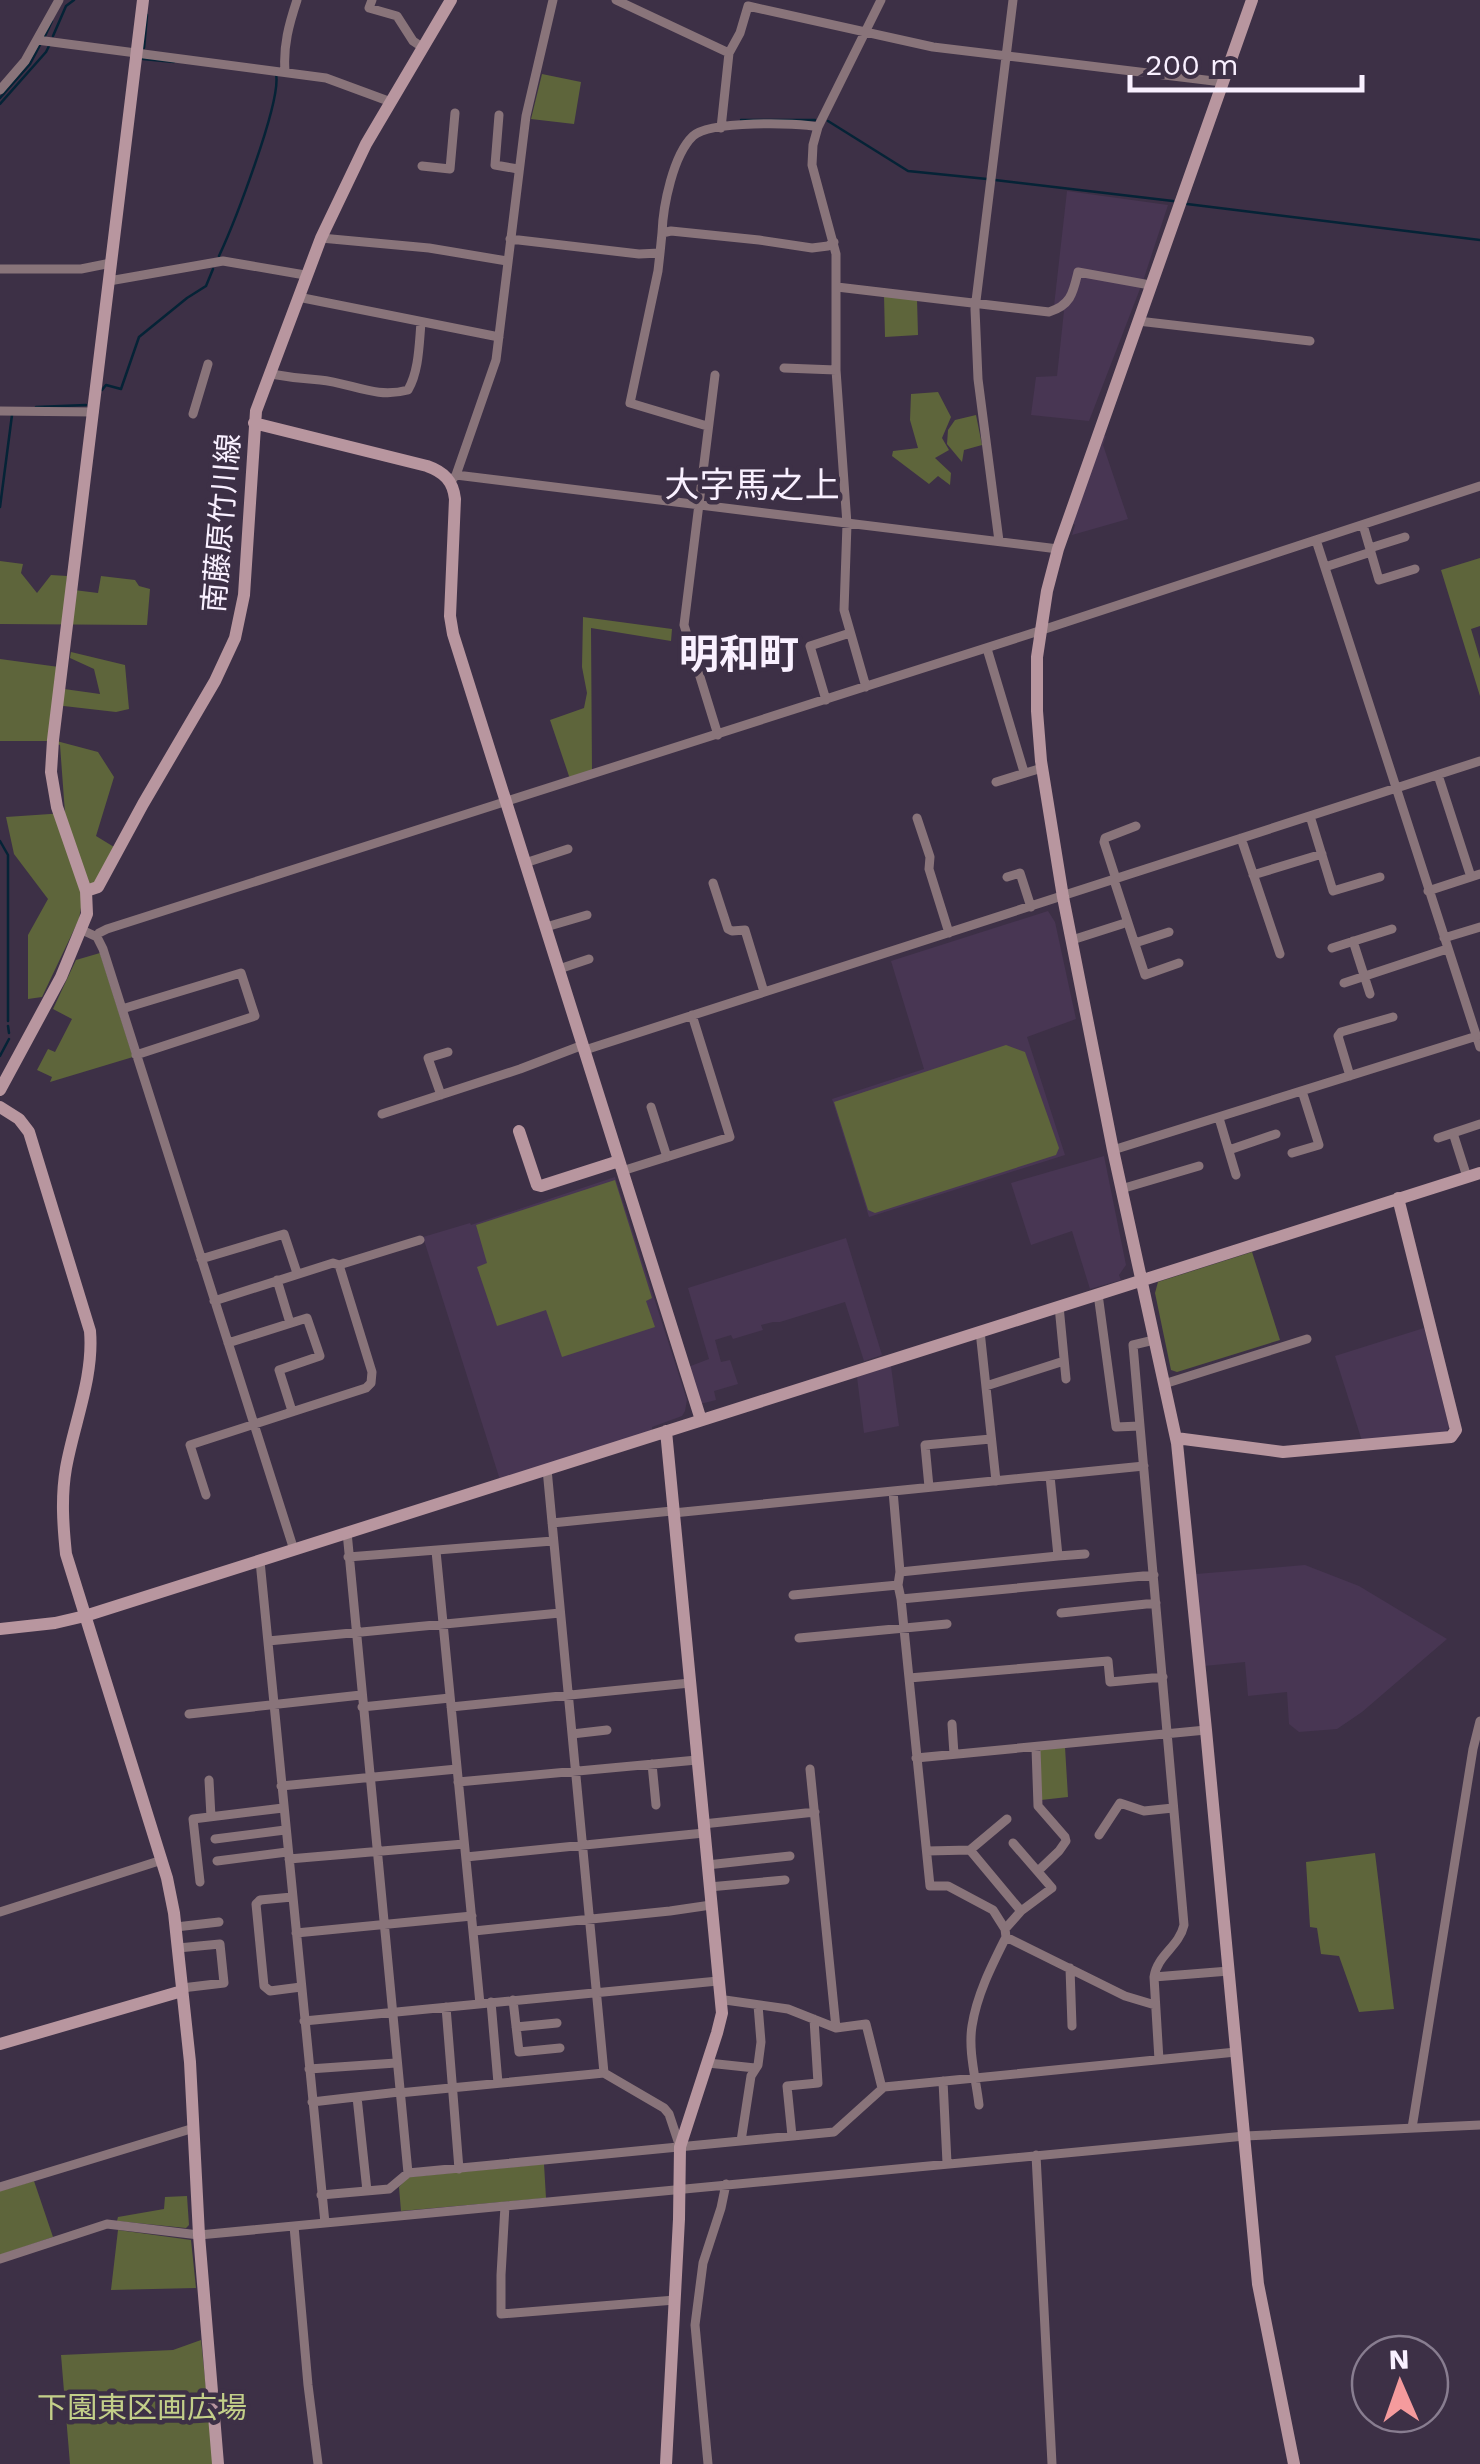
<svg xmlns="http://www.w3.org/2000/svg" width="1480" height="2464" font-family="'Work Sans','Noto Sans JP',sans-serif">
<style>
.built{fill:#483653}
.green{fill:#5e653b}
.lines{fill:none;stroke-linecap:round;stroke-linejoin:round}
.stream{stroke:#052336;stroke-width:2.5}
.street{stroke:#89747a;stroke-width:9}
.secondary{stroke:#b8969f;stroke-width:12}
.labels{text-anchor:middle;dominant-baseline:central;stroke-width:9;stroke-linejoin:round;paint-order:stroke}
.street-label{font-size:30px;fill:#f9f0ff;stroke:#3d3046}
.park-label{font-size:30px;fill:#c3cf89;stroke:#3d3046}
.quarter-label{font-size:35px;fill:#f9f0ff;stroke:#3d3046}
.district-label{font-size:40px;font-weight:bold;fill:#f9f0ff;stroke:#3d3046}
</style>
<rect width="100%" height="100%" fill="#3d3046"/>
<!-- built -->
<path class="built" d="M1067,191L1168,205L1143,281L1089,421L1031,415L1036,377L1057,376L1064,311L1054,306Z
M1102,436H1106L1103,445L1128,519L1072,535L1075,525L1072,523Z
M1048,911L1055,922L1076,1019L1027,1037L1065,1155L869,1217L832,1099L924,1069L891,961Z
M1104,1156L1126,1265L1119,1275L1121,1280L1090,1289L1072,1231L1031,1245L1011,1183Z
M615,1177L687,1400L685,1411L682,1416L652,1427V1431L500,1480L423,1237L470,1223L471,1225Z
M846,1238L882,1355L864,1361L845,1302L780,1322H773L761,1325L763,1330L733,1339L731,1335L715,1340L721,1362L730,1360L738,1384L714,1391L716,1400L700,1404L688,1367L709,1359L688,1288Z
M1424,1328L1449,1427L1446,1432L1362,1441L1335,1356Z
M891,1366L899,1426L864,1433L857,1377Z
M1305,1565L1359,1586L1447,1639L1362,1712L1337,1729L1299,1732L1289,1724L1287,1692L1248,1696L1245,1662L1204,1666L1196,1574Z"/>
<!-- green -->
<path class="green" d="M542,74L581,82L574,124L531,119Z
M884,295L917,299L918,335L885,337Z
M938,392L951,417L942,438L949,450L935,458L951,473L950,485L938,476L929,484L892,456L893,451L918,448L910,420L911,394Z
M976,415L982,445L964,450L962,462L947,444L948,430L955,420Z
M1480,558V626L1471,629L1480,659V696L1441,570Z
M0,561L23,564L21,573L37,593L51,575L67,576L66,589L98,593L101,576L135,580L139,586L150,589L147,625L0,624Z
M583,617L672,629L671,641L591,628L592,772L570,779L550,720L584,708L587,693L582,667Z
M71,652L125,665L129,709L116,712L55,705L49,739L98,752L114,777L96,836L114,847L94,885L83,896L79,919L42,997L28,999V935L48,899L14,854L6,817L65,813L60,745L47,741H0V659L59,667L57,688L100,694L94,669L70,658Z
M100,953L133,1057L50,1082L52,1077L37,1070L48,1049L55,1052L72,1019L53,1009L76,960Z
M1006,1045L1025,1052L1059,1148L1056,1155L875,1213L868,1210L834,1102Z
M615,1180L652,1298L646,1301L655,1327L562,1357L546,1310L497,1326L477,1267L487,1263L476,1225Z
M1252,1252L1280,1340L1177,1372L1171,1370L1155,1293L1158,1282Z
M1065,1747L1068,1797L1041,1800L1040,1749Z
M1375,1853L1394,2009L1359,2012L1339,1956L1321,1954L1317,1928L1310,1927L1306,1862Z
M544,2164L546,2198L401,2211L399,2187L408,2177Z
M34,2181L53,2237L0,2255V2191Z
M187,2196L189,2225L186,2228L117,2221L118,2217L164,2209L165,2197Z
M118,2230L191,2240L196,2288L111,2290Z
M201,2340L214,2464H70L61,2355L173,2350Z"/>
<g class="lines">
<!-- stream -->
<path class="stream" d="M45,36L52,21
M53,36L66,6L74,0
M144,48L147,15
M143,59L174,62
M0,98L30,64L41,43
M0,104L46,52L50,44
M741,120H815
M828,121L908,171L987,179
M995,180L1173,201
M1187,204L1480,240
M219,256C233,226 282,101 276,74
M102,390L106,385L121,389L139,337L187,298L206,286L213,269
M36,407L86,405
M0,507L12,415
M0,841L8,855V1021
M8,1026L9,1033
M0,1056L9,1039"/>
<!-- street -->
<path class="street" d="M372,0L369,8L397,16L413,41L422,47
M616,0L729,53
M37,40L326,78L391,102
M285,71C283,46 289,24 297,0
M0,90L25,61L59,0
M499,115L495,165L518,169
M721,128L729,53L740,33L748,6L933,47L1222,82
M422,166L450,169L455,113
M662,233C663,206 673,155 693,136C709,121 797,122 818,127
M321,238L429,248L507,261
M510,239L639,254L660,253L662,233L671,231L759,240L812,248L828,246L834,242
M660,253L658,271L630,403L707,426
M0,269H81L111,263
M109,281L223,261L305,275
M837,287L1049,312C1071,305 1073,293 1078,272L1150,285
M298,297L499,337
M1138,321L1310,341
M784,368L836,370
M271,374C287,377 303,379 320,380C352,383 375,399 408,390C419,371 419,345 421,323
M715,375L684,625L718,735
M0,411L94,412
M193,414L208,364
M456,475L1058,549
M452,480L456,475L496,360L526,116L553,0
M1363,525L1379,580L1415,569
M1316,540L1480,1047
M999,541L978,379L975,309L1013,0
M1370,548L1405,537
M1325,567L1371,552
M988,652L1024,772
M866,687L844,610L847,524L836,370V254L812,165L813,145L818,127L881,0
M826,700L810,646L850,633
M1438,775L1471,877
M996,782L1042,768
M1310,816L1333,891L1380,877
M917,818L930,857L929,869L949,933
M1241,838L1280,954
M525,863L568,849
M1253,875L1322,854
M1007,877L1020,873L1031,907
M1116,879L1104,842L1105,838L1136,826
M1114,880L1145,975L1179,963
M713,883L728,929L732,931L745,930L764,992
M1428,891L1480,874
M546,927L587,915
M82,930L97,937L103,949L294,1550
M97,937L99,933L107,929L1039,631L1480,486
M1444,938L1480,927
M1072,940L1122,924
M1353,941L1370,994
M1135,943L1169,932
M1332,948L1392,929
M559,969L589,959
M1344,983L1447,949
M122,1009L241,973L255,1016L136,1055
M585,1050L1480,761
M1350,1076L1338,1036L1341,1032L1393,1017
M441,1095L428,1058L448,1052
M651,1107L667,1157
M382,1114L520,1069L583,1045
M1219,1118L1236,1175
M1453,1133L1467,1177
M1438,1138L1480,1124
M1113,1150L1477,1036
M1229,1150L1276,1134
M1292,1153L1319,1145L1302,1091
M622,1171L730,1137L692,1015
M1121,1189L1199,1166
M201,1259L284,1234L297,1273
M277,1280L290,1323
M1098,1294L1116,1427L1140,1426L1184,1925C1179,1947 1157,1955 1154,1977L1159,2060
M214,1301L333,1263L339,1265L420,1240
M1059,1306L1066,1379
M980,1331L996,1481
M228,1343L307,1318L320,1356L279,1370L292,1411
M1164,1384L1307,1339
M986,1386L1064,1361
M1140,1426L1133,1345L1154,1340
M547,1469L604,2073
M929,1487L925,1445L991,1439
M893,1491L900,1572L898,1585L901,1599L930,1886H948L993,1910L1005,1929
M206,1495L190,1445L366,1388L371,1383L372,1372L339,1265
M673,1513L1144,1466
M552,1523L672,1511
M347,1532L408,2173
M436,1551L480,2004
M1058,1556L1085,1554
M348,1557L553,1541
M260,1561L325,2223
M900,1572L1058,1556L1050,1476
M793,1595L898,1585
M901,1599L1154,1575
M1061,1613L1156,1603
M799,1638L947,1624
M268,1641L560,1613
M909,1678L1108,1661L1110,1682L1163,1677
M362,1707L450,1698
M451,1707L690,1683
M189,1714L361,1695
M952,1724L954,1754
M572,1734L607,1730
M1036,1748L1038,1806L1065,1837L1066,1841L1059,1851L1038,1871
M916,1758L1206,1730
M652,1764L656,1805
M810,1769L836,2028
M209,1780L211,1817
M458,1782L697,1760
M281,1786L457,1769
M703,1824L815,1812
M1099,1835L1120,1803L1144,1811L1173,1808
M215,1839L285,1830
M1013,1843L1052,1888L1021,1911
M970,1850L1007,1819
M927,1851L970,1850L1021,1911L1005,1929L1006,1937C992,1965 977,1994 972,2026C968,2051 976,2079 979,2105
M466,1857L704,1833
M289,1859L464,1844
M217,1861L287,1852
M707,1865L790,1856
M200,1882L193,1819L283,1808
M709,1887L785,1880
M292,1897L260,1900L256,1904L264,1986L270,1991L301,1987
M0,1912L162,1860
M176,1927L219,1922
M474,1931L670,1911L711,1905
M296,1933L472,1916
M1006,1937L1125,1996L1155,2005
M178,1948L220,1944L224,1983L182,1988
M1070,1968L1072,2026
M1154,1977L1229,1971
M720,1997L725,2000L788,2009L836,2028L866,2024L882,2088
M513,2000L519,2052L560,2048
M491,2002L498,2083
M446,2007L459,2169
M304,2021L718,1981
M516,2027L557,2023
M708,2063L755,2068
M309,2069L396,2063
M943,2081L947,2163
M399,2093L604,2073L664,2108L669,2114L680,2147
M357,2097L367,2191
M312,2102L399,2092
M1412,2128L1473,1749L1480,1721
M792,2136L787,2086L818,2083L814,2019
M741,2141L751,2076L758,2065L761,2042L758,2005
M1036,2155L1052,2464
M0,2187L194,2128
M321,2195L389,2189L408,2173L834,2132L884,2087L1236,2052
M505,2206L501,2275V2314L675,2300
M294,2226L308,2385L318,2464
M0,2259L107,2224L199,2235L1245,2136L1480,2125
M708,2464L695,2325L703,2263L721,2208L726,2184"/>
<!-- secondary -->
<path class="secondary" d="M1252,0L1058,549L1047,591L1037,657V711L1041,761L1063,897L1113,1150L1177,1443L1206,1730L1258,2284L1294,2464
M254,423L427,466C444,472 453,481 455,499L450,616L453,634L701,1420
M86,891L98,887L143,804L215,681L235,638L244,595L256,411L321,238L366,144L451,0
M0,1090L61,977L87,914L86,891L57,807L51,772L53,740L143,0
M0,1107L19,1119L29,1132L90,1331C94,1377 74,1423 66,1468C61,1497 63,1525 66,1554L167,1878L174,1913L190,2062L199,2235L218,2464
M519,1131L537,1185L541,1186L619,1161
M1176,1438L1283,1452L1451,1437L1456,1430L1398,1198
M0,1629L55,1623L85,1616L1480,1173
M0,2044L182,1991
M666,2464L679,2219L680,2147L717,2033L722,2013L666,1431"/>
</g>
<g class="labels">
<!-- street labels -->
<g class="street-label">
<text transform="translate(221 523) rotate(-85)">南藤原竹川線</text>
</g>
<!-- park labels -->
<g class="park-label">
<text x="142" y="2407">下園東区画広場</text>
</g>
<!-- quarter labels -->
<g class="quarter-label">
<text x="752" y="485">大字馬之上</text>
</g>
<!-- district labels -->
<g class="district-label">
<text x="739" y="654">明和町</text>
</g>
</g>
<!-- north arrow -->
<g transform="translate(1400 2384) rotate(358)"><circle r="48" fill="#3d3046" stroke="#887d90" stroke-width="2.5"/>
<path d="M0-8L18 38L0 25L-18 38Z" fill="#f59b9d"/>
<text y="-15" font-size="28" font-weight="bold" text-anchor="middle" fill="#f9f0ff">N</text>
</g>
<!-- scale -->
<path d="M1130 75v15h232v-15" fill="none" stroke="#f9f0ff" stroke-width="5"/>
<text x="1145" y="75" font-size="30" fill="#f9f0ff" stroke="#3d3046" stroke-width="8" paint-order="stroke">200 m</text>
</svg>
